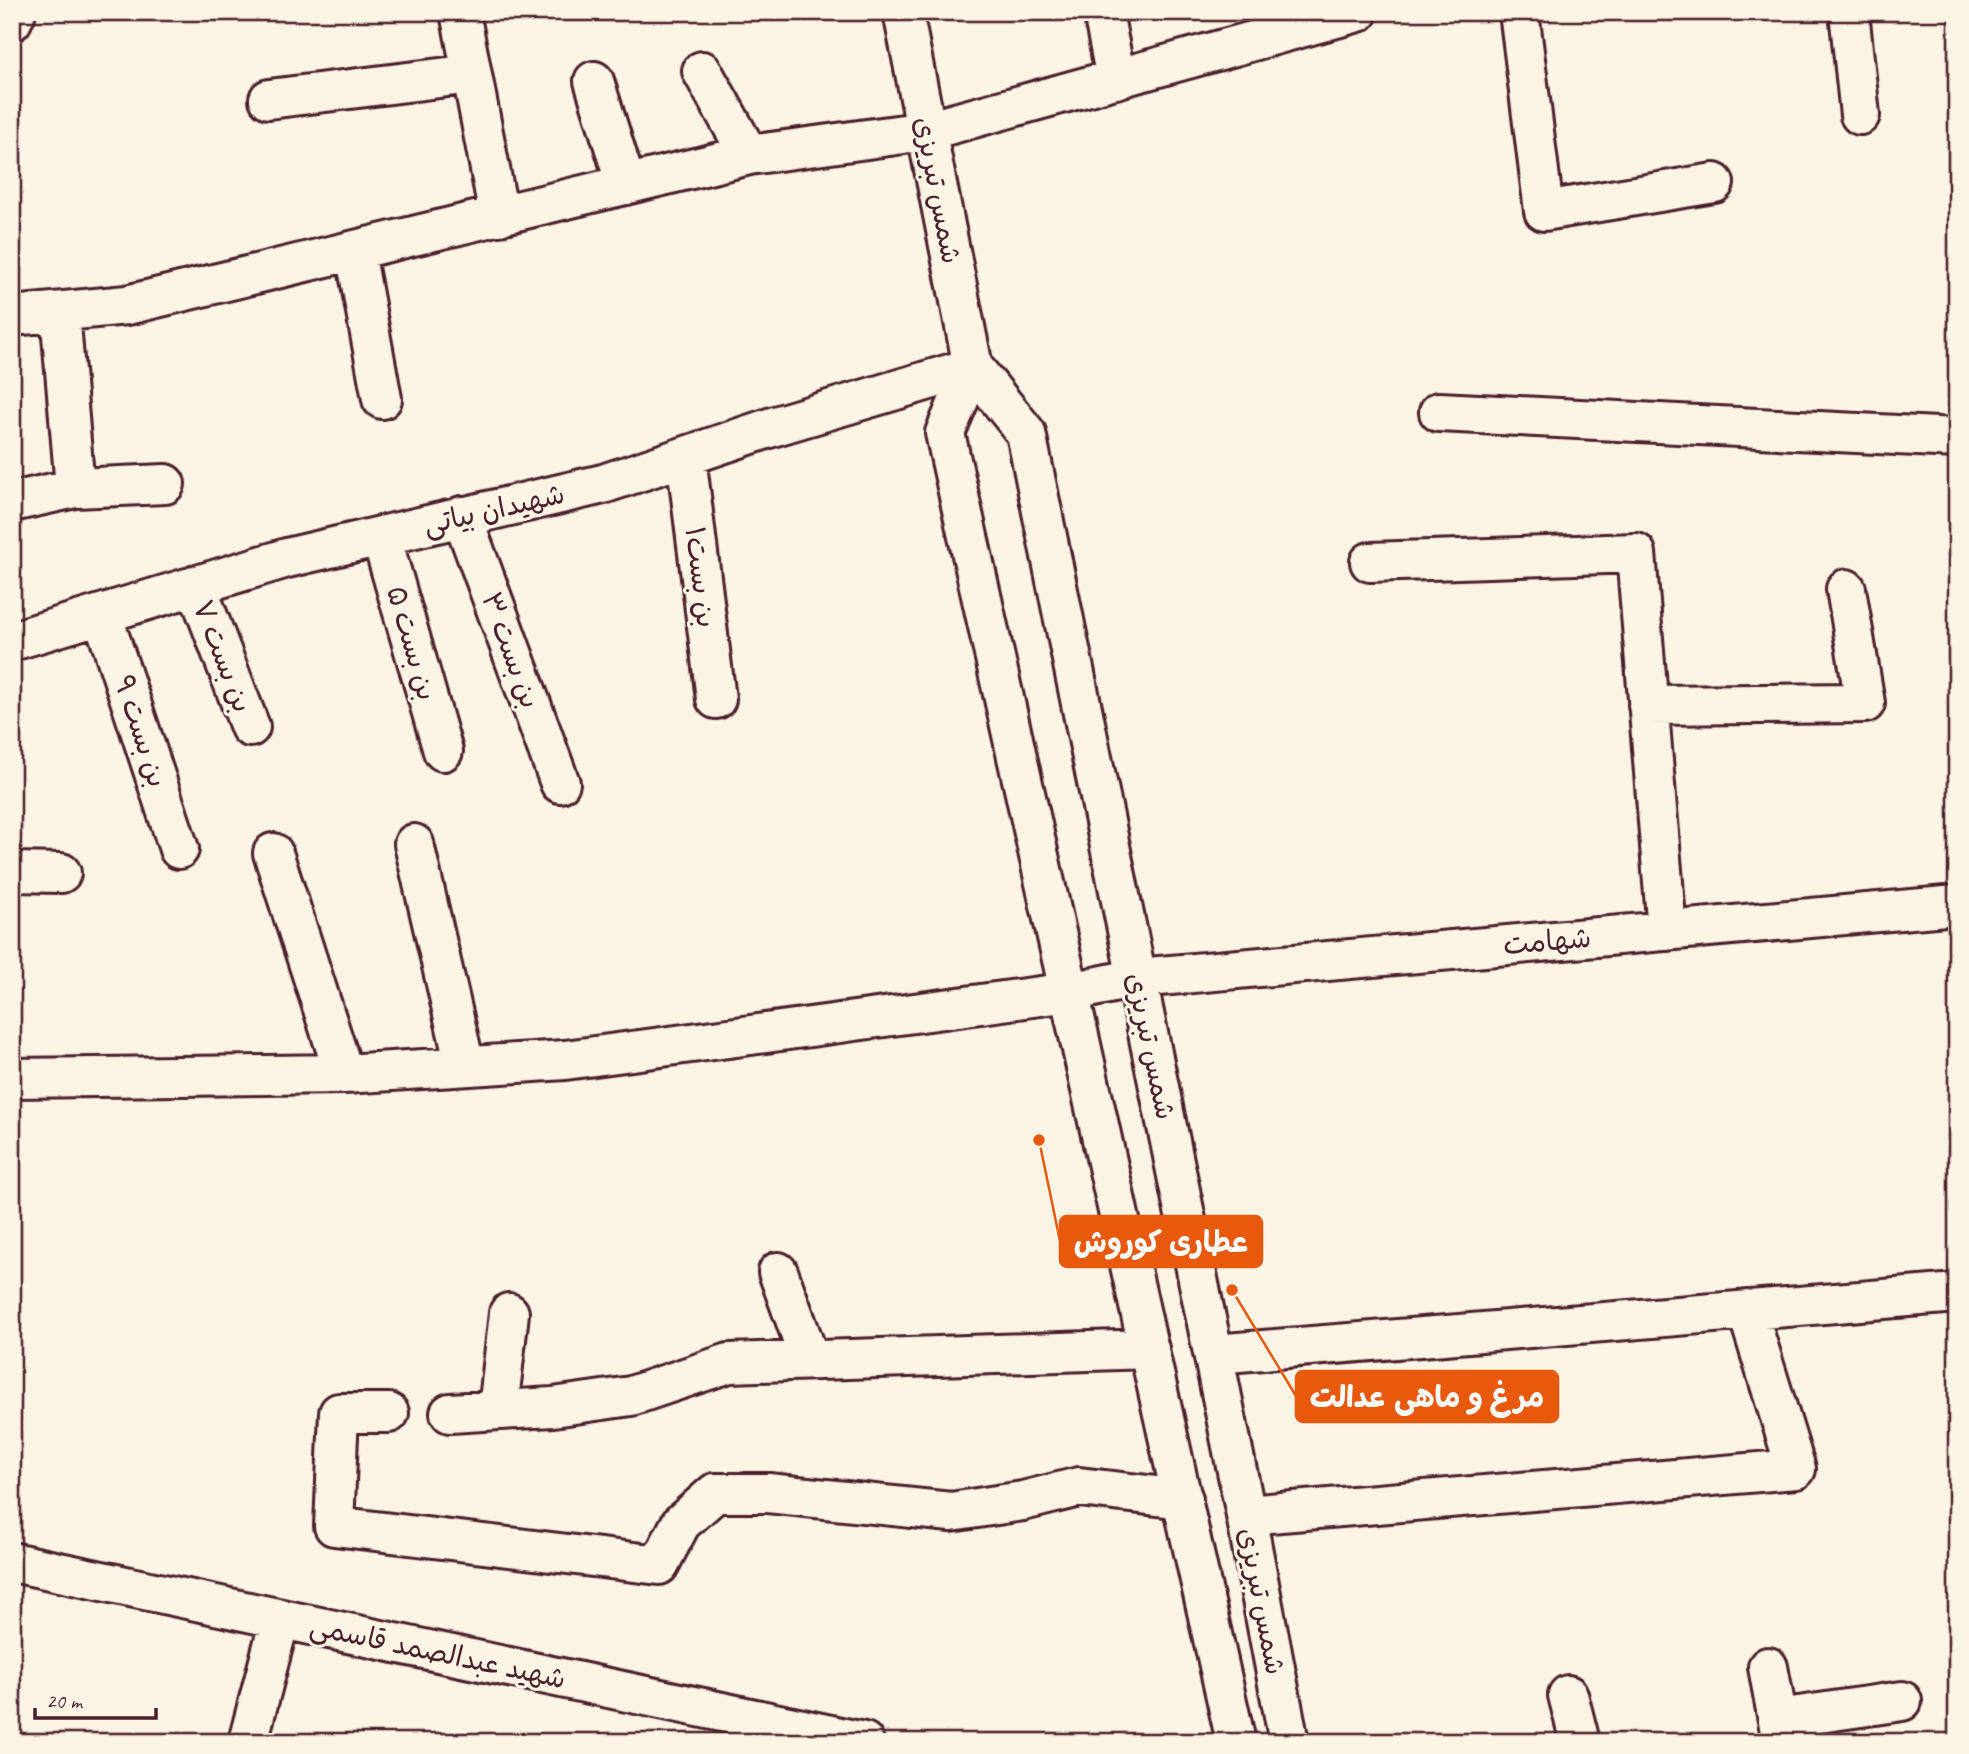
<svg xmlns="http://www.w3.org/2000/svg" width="1969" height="1754" font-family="Caveat,'Playpen Sans Arabic',sans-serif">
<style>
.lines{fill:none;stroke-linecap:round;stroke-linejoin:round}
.minor-casing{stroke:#4a1f2b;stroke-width:44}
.major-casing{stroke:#4a1f2b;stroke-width:44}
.minor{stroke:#fcf5e5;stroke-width:38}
.major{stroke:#fcf5e5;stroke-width:38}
.labels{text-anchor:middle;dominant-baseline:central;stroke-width:6;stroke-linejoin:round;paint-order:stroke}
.street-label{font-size:28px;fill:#4a1f2b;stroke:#fcf5e5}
.leader{fill:none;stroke:#e8590c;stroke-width:2.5}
.callout-dot{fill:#e8590c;stroke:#fcf5e5;stroke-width:2.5}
.callout{fill:#e8590c;stroke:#e8590c;stroke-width:2.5}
.callout-label{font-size:30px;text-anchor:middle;font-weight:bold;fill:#fff}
</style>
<rect width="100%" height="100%" fill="#fcf5e5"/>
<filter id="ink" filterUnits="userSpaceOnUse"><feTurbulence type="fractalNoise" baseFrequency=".0143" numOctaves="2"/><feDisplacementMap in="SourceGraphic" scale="14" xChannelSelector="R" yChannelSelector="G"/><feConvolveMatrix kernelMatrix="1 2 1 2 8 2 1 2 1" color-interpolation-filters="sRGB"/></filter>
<g filter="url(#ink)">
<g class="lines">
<defs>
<path id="minor" d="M460,12L499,216
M1103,12L1116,79
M1519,12L1544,211L1714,183
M1849,12L1860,115
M12,21L16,12
M702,71L749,155
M594,81L626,185
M269,99L472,74
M355,251L382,399
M60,312L75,488
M12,316L127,305L749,155L926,131L1358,12
M1439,412L1957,438
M686,456L716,699
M12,502L75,488L165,484
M462,516L560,783
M381,536L443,751
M1370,562L1636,553L1667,931
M196,585L250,727
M102,614L179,849
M12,641L287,558L603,484L772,427L973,367
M1648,705L1865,703L1846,589
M414,844L465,1066
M273,853L344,1074
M12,872L61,873
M1137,978L1957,905
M12,1078L344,1074L565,1060L1070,992
M778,1272L810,1360
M1214,1354L1957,1293
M498,1410L509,1313
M389,1413H339L334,1526L659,1565L681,1523L715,1493H768L951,1512L1023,1501L1079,1487L1183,1499
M450,1413L553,1407L631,1396L729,1363L1149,1349
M1246,1515L1796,1469L1747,1310
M12,1562L864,1742
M1768,1667L1782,1742
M1568,1695L1580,1742
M1778,1719L1902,1701
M248,1742L280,1619"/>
<path id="major" d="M903,12L973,367L1026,433L1246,1515L1289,1742
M973,367L945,433L1236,1742
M1070,992L1137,978"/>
</defs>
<!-- minor casing -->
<use href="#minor" class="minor-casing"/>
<!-- major casing -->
<use href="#major" class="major-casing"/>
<!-- minor -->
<use href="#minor" class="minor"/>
<!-- major -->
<use href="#major" class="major"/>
</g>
</g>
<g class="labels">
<!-- street labels -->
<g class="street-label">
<text transform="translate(938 190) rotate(79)">شمس تبریزی</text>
<text transform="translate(494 509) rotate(-13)">شهیدان بیاتی</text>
<text transform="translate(701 577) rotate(83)">بن بست۱</text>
<text transform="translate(412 643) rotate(74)">بن بست ۵</text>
<text transform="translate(511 650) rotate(70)">بن بست ۳</text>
<text transform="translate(223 656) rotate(69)">بن بست ۷</text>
<text transform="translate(141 731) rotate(72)">بن بست ۹</text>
<text transform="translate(1547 941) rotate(-5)">شهامت</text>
<text transform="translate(1151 1046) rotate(78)">شمس تبریزی</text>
<text transform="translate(1262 1601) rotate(79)">شمس تبریزی</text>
<text transform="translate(438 1652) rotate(12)">شهید عبدالصمد قاسمی</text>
</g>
</g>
<!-- callouts -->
<path class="leader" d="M1039 1140L1060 1241M1232 1290L1296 1396"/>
<g class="callout-dot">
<circle cx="1039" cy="1140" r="7"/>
<circle cx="1232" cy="1290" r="7"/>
</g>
<g class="callout">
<rect x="1060" y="1216" width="202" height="51" rx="7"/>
<rect x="1296" y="1371" width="262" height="51" rx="7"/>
</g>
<g class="callout-label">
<text x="1161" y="1252">عطاری کوروش</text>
<text x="1427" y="1407">مرغ و ماهی عدالت</text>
</g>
<!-- margin -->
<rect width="1969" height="1754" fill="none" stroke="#fcf5e5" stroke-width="42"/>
<rect x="21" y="21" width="1927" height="1712" fill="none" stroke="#4a1f2b" stroke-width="2.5" filter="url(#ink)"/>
<!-- scale -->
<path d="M35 1708v10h121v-10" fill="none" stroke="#4a1f2b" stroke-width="3.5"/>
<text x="46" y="1708" font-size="21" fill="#4a1f2b" stroke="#fcf5e5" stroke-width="5" paint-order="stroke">20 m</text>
</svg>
